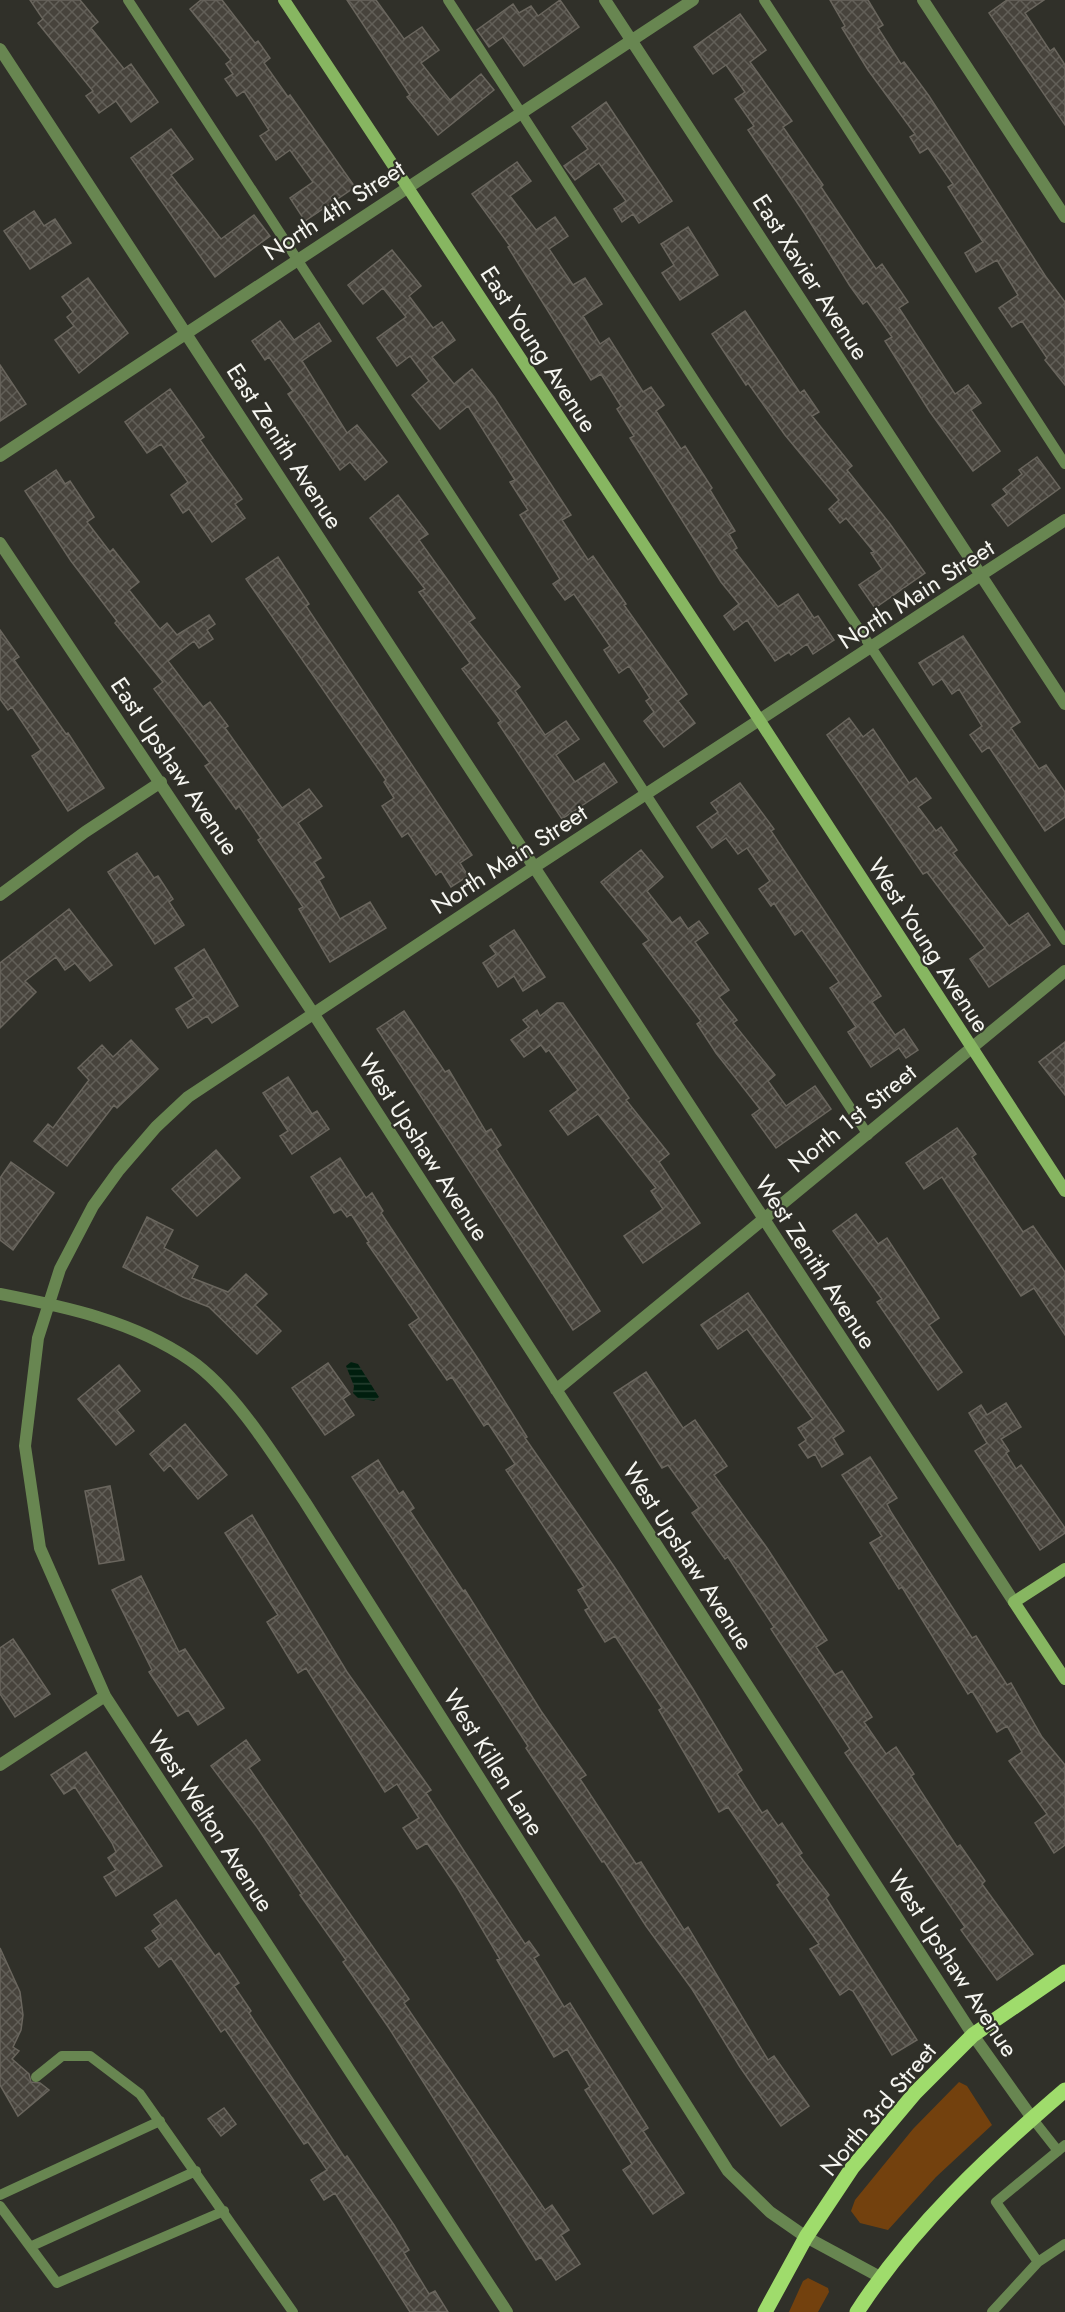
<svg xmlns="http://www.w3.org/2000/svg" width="1065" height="2312" font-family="Jost,sans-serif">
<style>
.grass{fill:#73410e}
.water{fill:url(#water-rules)}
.building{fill:url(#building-cross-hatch);stroke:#6a665e;stroke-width:1.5}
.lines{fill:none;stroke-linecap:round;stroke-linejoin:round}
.lane{stroke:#688651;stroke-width:10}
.street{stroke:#688651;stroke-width:12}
.secondary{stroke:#87b661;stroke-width:12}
.primary{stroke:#9fdc6c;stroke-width:15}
.labels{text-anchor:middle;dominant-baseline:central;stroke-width:4.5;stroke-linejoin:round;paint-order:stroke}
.street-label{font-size:24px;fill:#f5f5f0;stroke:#303029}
</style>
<defs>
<pattern id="water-rules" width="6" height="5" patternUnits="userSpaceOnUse" patternTransform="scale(1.5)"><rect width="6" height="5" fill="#001e0e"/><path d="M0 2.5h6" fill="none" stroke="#263f31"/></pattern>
<pattern id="building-cross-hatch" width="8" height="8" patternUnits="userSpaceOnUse" patternTransform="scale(1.5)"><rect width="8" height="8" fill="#47433c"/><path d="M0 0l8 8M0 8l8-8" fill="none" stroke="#625f58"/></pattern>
</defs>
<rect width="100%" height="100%" fill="#303029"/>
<!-- grass -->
<path class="grass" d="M959,2082L967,2086L992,2125L936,2177L888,2230L860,2223L851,2211L855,2200L913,2129Z
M808,2278L828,2288L829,2292L818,2312H789L803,2281Z"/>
<!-- water -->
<path class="water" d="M351,1362L358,1364L379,1397L374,1401L358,1398L353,1393L354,1386L346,1366Z"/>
<!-- building -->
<path class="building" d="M30,0H80L98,22L91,28L124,69L131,64L158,102L131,122L116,101L99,113L86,96L93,91L38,23L43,19Z
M201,0H222L255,43L258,41L270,58L264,63L288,97L290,95L355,187L305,221L290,198L313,182L290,150L276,160L260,136L269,130L244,91L237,96L225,79L233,74L226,64L231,60L190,9Z
M347,0H376L404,39L422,27L439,50L421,63L450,100L481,74L494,90L438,135L407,97L410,95Z
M560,0L579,27L524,66L503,37L489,47L477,30L513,4L519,13L531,6L538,16Z
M830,0H868L883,25L878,28L901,64L904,62L929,96L1046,277L1065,302V385L1045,360L1047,358L1022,321L1012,327L999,308L1018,295L997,260L976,272L965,253L983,242L948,187L953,184L928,148L920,153L910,137L915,134L868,70L842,28L845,26Z
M1007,0H1044L1025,13L1050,51L1054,48L1065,65V125L989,13Z
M740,14L766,50L750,62L792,121L783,127L823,185L821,187L876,269L882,264L908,302L899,308L955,394L968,385L981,403L971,410L1000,451L973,471L930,412L885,341L892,337L867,301L863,304L850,286L805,214L748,130L754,126L735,99L745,92L726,65L713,74L694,47Z
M606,102L672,201L639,223L633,214L622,222L614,209L626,201L599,163L575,180L564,166L588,149L572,127Z
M171,129L193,159L171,175L221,239L254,215L270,236L215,277L131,158Z
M517,162L531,181L510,196L536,230L555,217L568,236L549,249L573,285L585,278L602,304L583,316L600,344L609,338L643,392L651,387L664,405L656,411L681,449L685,446L712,488L710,490L735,531L729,534L737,548L734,550L778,607L798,594L814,618L818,616L834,640L813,654L807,644L791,655L789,652L775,661L747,620L734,630L724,616L739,604L721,582L630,438L634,436L617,409L621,406L601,374L591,380L508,247L510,246L472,194Z
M34,211L44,226L55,219L71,243L30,269L4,231Z
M688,227L718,275L680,300L662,273L674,265L661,244Z
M392,250L421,286L409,296L433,328L442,322L455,340L432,357L454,384L472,369L494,397L571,515L562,520L588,560L593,556L626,604L624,605L687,694L678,701L695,723L664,747L644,721L654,712L646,701L650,698L629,666L619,673L604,650L610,646L574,594L565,600L553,584L560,579L520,515L528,510L510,482L515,480L468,406L440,429L412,395L429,381L410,356L397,366L377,338L406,317L383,288L363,304L348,285Z
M88,278L128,333L79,373L55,340L74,326L67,317L73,312L62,297Z
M745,311L800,393L804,390L819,412L812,416L852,466L847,470L890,524L925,573L875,608L859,585L882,569L871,553L874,552L846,518L840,523L829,509L839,500L785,435L748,383L746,385L712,334Z
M280,321L294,340L319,323L331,341L302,361L347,433L357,425L387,462L365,480L350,462L340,470L288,394L293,391L269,357L265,360L252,341Z
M0,365L26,404L0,421Z
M170,389L204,437L200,440L242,499L235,504L245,518L212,542L189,509L183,513L171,495L188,482L161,444L147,453L125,422Z
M1037,457L1060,488L1008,526L992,505L1007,494L1003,489L1022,474L1019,470Z
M56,470L65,484L70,481L94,517L87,522L110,552L113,549L139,582L129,590L160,629L167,623L177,635L209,615L215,624L207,630L213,639L199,648L194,641L168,661L203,707L210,702L228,726L225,728L282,808L309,789L322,806L298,823L321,858L314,862L324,877L319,880L340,919L370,902L386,928L330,962L299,909L303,907L258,840L261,838L239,806L236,809L205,766L210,763L154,689L163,682L115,623L117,621L71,561L25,491Z
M398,495L428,534L419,540L475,618L469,622L520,687L515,691L545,735L566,721L579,739L556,755L575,782L604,763L617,782L562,819L498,723L501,721L462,669L470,663L419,592L425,589L370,518Z
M278,557L309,604L306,606L472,855L460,863L468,876L451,887L441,871L436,875L408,833L402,837L382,806L394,798L384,782L386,780L246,579Z
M0,630L19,657L14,660L66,734L68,733L104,788L68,811L32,756L41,750L12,707L8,710L0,699Z
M963,636L1020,722L1011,728L1039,769L1046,765L1065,792V817L1045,831L989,747L982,752L970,735L982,726L959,689L952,694L942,679L933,685L919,663Z
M849,718L863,737L873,729L909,783L916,778L931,798L918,807L936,831L941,827L957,850L953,853L1009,926L1028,913L1050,945L989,987L970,959L985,948L927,872L923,874L827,735Z
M740,783L774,829L771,831L881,996L872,1002L895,1035L904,1029L918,1050L906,1058L899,1048L871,1067L848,1032L856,1027L830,988L839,982L802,930L795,935L774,903L771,906L759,889L770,881L747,848L738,854L726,838L712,848L697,827L718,812L711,803Z
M641,850L663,877L647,891L672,923L680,917L688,929L699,921L708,933L695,942L729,990L719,997L737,1020L733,1023L775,1075L768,1081L786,1106L815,1086L831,1109L776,1148L752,1115L760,1109L716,1053L697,1024L701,1021L643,944L649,940L601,882Z
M137,853L154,878L158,876L173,899L169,902L184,925L155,944L108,872Z
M69,909L112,965L90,981L75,963L65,970L56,957L25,981L36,992L0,1028V963Z
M514,930L545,977L523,991L514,976L498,987L483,963L496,954L490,946Z
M204,949L238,1006L212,1023L207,1016L188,1028L176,1009L194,998L175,968Z
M557,1003H563L629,1098L626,1100L669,1154L659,1162L700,1223L643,1263L624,1236L663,1209L651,1191L656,1188L598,1114L568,1135L550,1111L578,1090L549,1050L546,1052L541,1045L524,1057L511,1040L529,1027L523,1020L537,1010L540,1016Z
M404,1011L445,1072L449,1070L486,1132L491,1129L501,1145L496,1149L600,1311L573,1330L377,1029Z
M131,1040L158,1069L117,1108L114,1105L67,1166L34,1141L48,1124L53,1128L89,1080L78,1068L102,1045L113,1057Z
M1065,1042V1095L1039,1062Z
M288,1077L312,1114L317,1111L329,1129L292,1154L280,1136L288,1131L263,1093Z
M957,1128L976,1154L972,1157L1023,1232L1033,1226L1065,1272V1335L1034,1288L1021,1296L942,1177L924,1189L906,1163Z
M216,1150L240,1178L197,1216L172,1189Z
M340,1158L366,1198L372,1193L383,1211L381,1213L478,1359L527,1437L525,1438L615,1568L693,1689L742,1770L737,1774L762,1813L767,1810L778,1826L782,1823L802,1853L799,1855L829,1895L826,1898L917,2040L892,2055L853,1991L849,1989L840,1995L810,1949L819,1944L777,1885L780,1883L728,1807L719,1812L659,1710L662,1708L615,1636L605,1642L585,1610L589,1608L578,1590L584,1587L506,1470L515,1464L488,1423L484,1426L452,1377L447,1380L409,1325L419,1318L367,1243L369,1242L351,1214L347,1217L341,1209L334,1213L311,1177Z
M11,1162L54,1193L13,1250L0,1240V1178Z
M856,1214L878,1244L887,1238L939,1318L929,1325L962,1372L938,1390L877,1302L882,1299L833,1231Z
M147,1217L173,1230L164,1248L198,1266L192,1278L228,1292L246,1274L267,1294L255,1305L281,1331L257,1354L209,1307L183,1297L123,1267Z
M748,1293L844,1431L833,1438L843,1454L822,1467L815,1454L808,1458L799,1445L806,1440L798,1428L813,1419L747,1329L718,1349L701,1325Z
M328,1363L350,1394L343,1399L354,1415L325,1435L292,1388Z
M119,1365L140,1391L117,1410L134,1431L116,1445L78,1399Z
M646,1372L683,1428L695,1420L727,1466L714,1475L767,1548L827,1640L816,1647L835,1675L842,1671L872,1717L864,1722L886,1754L896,1747L914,1774L911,1776L957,1847L960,1845L985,1881L982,1884L1033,1954L997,1980L961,1930L965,1927L845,1753L850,1749L771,1629L774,1627L728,1557L725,1559L692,1513L699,1508L668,1465L662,1468L614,1393Z
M1006,1403L1021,1427L1001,1439L1009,1451L1006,1453L1016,1469L1021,1465L1065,1528V1533L1040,1550L975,1451L987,1443L969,1413L981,1405L987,1415Z
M185,1424L227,1475L198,1499L170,1465L164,1471L150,1454Z
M870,1457L897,1498L887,1504L891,1512L972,1638L976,1636L1007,1685L1011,1683L1042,1737L1065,1765V1845L1054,1853L1035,1823L1047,1814L1009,1761L1022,1752L1007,1726L997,1732L972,1691L968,1694L902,1587L899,1589L870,1543L882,1536L842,1475Z
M378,1460L399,1494L403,1491L414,1508L410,1511L463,1591L465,1590L541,1711L586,1775L580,1779L636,1864L641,1862L684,1930L688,1927L768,2060L774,2056L809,2106L781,2126L740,2067L692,1989L646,1926L604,1861L602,1862L526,1748L528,1746L352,1477Z
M110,1486L124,1560L99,1564L85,1491Z
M252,1515L347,1672L431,1790L426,1793L525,1944L529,1941L539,1955L534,1958L564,2007L570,2003L648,2128L643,2131L684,2193L653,2214L623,2170L632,2164L585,2090L590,2087L567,2049L554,2057L497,1960L500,1959L457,1887L427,1843L417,1849L403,1828L419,1818L397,1784L385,1792L306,1668L298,1673L267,1622L278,1615L225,1533Z
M141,1576L179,1652L185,1649L224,1708L198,1725L188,1710L178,1716L149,1672L152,1670L112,1590Z
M13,1639L50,1694L15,1717L0,1694V1648Z
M246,1740L260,1760L249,1768L409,1999L404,2003L545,2210L552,2205L569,2230L561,2235L580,2264L556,2280L541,2257L536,2260L389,2028L343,1962L346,1960L300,1895L302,1894L257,1827L211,1766Z
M86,1752L162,1866L116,1896L104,1877L116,1870L108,1858L116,1852L112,1843L75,1787L64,1794L51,1775Z
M176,1900L215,1956L219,1953L239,1983L234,1986L251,2011L249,2013L345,2158L347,2156L394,2225L409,2250L404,2253L429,2294L435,2291L448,2312H410L335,2193L324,2200L311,2180L327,2170L308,2142L304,2144L225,2029L221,2032L171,1958L159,1967L145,1948L158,1939L152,1931L161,1924L154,1915Z
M0,1948L20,1992L23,2015L21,2030L13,2047L19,2051L12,2059L29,2074L31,2082L40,2083L49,2090L18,2116L0,2085Z
M224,2108L236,2124L221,2136L208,2119Z"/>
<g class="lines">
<!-- lane -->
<path class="lane" d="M128,0L868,1135
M448,0L704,395L1065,940
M764,0L1065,464
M36,2077L62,2056H90L140,2094L293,2312
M1032,2118L1058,2151
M1065,2145L996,2202L1038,2262L1065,2244
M0,2195L160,2121
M0,2206L57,2283L224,2211
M32,2246L196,2171
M992,2312L1038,2262"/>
<!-- street -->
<path class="street" d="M605,0L1065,704
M923,0L1065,217
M0,49L1014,1602
M0,456L693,0
M0,543L313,1013L973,2035L1032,2118
M0,895L85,832L161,782
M0,1294C66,1307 133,1321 190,1360C234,1390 275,1457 305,1502L728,2171L770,2212L806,2237L880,2277
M556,1390L1065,971
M0,1765L105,1696
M507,2312L105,1696L40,1548L25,1446L38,1338L60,1269L93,1206L119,1170L156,1127L188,1097L536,866L1065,520"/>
<!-- secondary -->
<path class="secondary" d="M284,0L760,721L1065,1191
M1065,1569L1014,1602L1065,1679"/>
<!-- primary -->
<path class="primary" d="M765,2312L806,2237L852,2168L915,2093L973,2035L1065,1972
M857,2312C913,2226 987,2157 1065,2090"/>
</g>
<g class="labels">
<!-- street labels -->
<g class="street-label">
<text transform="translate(334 210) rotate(-33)">North 4th Street</text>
<text transform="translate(811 277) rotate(57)">East Xavier Avenue</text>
<text transform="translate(539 349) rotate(57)">East Young Avenue</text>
<text transform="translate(285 446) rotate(57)">East Zenith Avenue</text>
<text transform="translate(916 594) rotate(-33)">North Main Street</text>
<text transform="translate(175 766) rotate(56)">East Upshaw Avenue</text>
<text transform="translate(509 859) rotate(-33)">North Main Street</text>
<text transform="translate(929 945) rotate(57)">West Young Avenue</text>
<text transform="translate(852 1118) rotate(-39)">North 1st Street</text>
<text transform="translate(424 1147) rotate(57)">West Upshaw Avenue</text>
<text transform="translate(816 1262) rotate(57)">West Zenith Avenue</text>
<text transform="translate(688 1556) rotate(57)">West Upshaw Avenue</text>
<text transform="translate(494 1762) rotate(58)">West Killen Lane</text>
<text transform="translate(211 1821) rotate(57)">West Welton Avenue</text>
<text transform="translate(953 1963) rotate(57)">West Upshaw Avenue</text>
<text transform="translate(878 2109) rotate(-50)">North 3rd Street</text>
</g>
</g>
</svg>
